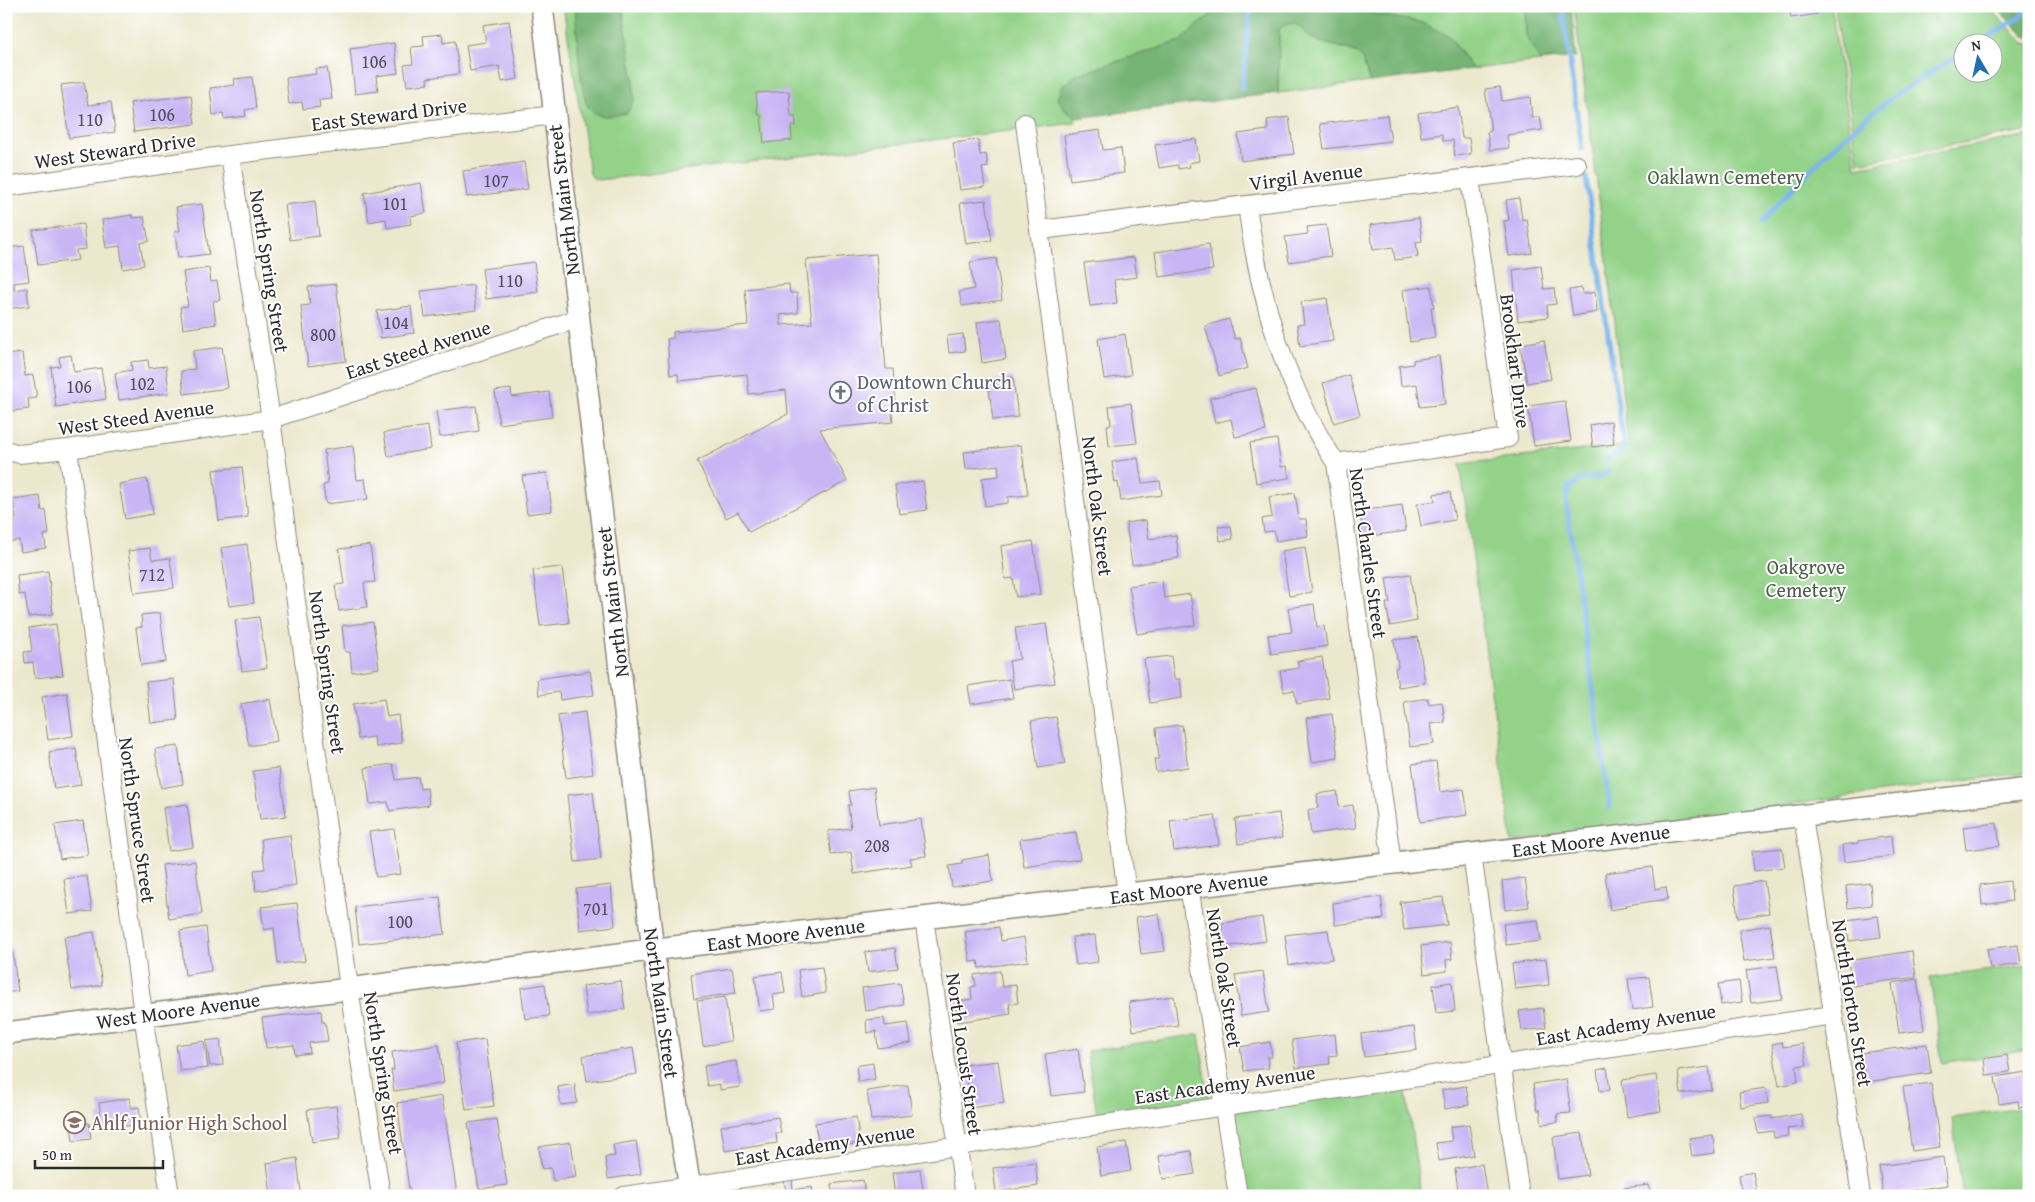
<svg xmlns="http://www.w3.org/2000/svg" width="2035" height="1202" font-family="'Gentium Book Plus',serif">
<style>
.green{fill:#93d288;stroke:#5f7e5a;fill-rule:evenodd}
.forest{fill:#76b474;stroke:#507050}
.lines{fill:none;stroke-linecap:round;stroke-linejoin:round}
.stream{stroke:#79b5eb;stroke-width:5}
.building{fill:#c9b5f4}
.minor-casing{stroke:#8c8a7c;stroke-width:20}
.tertiary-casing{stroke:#8c8a7c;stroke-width:24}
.minor{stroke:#fff;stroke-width:18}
.tertiary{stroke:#fff;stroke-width:21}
.labels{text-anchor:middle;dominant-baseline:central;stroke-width:4;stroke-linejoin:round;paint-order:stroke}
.number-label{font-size:18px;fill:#524e5d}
.street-label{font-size:20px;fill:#2b2b2b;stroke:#fff}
.park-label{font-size:20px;fill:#4a5d47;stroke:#fff}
.worship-label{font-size:20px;fill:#5b616d;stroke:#fff;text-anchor:start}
.education-label{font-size:20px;fill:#785e54;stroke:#fff;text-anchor:start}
</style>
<rect width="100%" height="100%" fill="#fff"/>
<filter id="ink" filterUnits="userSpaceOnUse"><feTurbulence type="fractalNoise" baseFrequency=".02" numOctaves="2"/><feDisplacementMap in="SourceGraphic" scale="10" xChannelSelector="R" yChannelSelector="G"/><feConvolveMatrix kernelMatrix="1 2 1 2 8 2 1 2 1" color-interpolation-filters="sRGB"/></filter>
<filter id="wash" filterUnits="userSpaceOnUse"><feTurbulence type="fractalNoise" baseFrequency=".0096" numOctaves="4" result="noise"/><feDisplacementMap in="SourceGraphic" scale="20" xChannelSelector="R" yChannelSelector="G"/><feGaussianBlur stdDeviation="1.12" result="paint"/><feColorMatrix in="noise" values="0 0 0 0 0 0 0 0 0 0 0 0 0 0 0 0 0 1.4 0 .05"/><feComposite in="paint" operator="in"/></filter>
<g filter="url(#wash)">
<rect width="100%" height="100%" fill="#ece8cd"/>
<!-- green -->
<path class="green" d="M563,6H575L584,90L588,107L634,100V84L622,6H1218L1215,11L1180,41L1076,75L1065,110L1076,118L1075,123L599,180L593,178L590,174Z
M1353,6H1525L1526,35L1540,61L1472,69L1449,36L1420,22L1376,15Z
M1574,6H1831L1856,168L2029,135V772L1512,842L1460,464L1628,445L1615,323Z
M1835,6H1988L2024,43L2029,44V130L1858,163ZM1992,42V72H1962V42Z
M1293,23L1300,25L1311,38L1358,53L1362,59L1370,82L1278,93L1279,30L1285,24Z
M2029,965V1050L1942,1063L1930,978Z
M1199,1034L1209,1099L1097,1115L1087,1051Z
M1405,1085L1421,1196H1244L1231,1111Z
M2029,1107V1196H1992L1991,1193L1963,1196L1952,1118Z"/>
<!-- forest -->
<path class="forest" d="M575,6H622L634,84V100L627,113C614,116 596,120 588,106C579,91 577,27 575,6Z
M1218,6H1353L1376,15L1420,22L1449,36L1472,69L1370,82L1362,59L1358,53C1344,46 1329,46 1315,40C1301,34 1304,21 1285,24L1279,30L1278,93L1076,118L1065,110L1058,99L1063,85L1076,75L1180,41L1215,11Z
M1525,6H1571L1576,57L1540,61L1526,35Z
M1995,6H2029V39L2026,38Z"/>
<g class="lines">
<!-- stream -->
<path class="stream" d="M1562,6L1582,149
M1979,42L2017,19L2029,9
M1242,88L1251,6
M1586,177L1624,447C1622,458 1612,453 1606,460
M1761,223C1793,187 1827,151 1864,120C1893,94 1929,74 1962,53
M1608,471C1601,480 1589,477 1580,480C1576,482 1573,485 1569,487L1566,500L1610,808"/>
</g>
<g id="blocks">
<!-- building -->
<path class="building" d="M1789,6H1817L1818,14L1791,18Z
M509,21L518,79L502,82L499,66L470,71L466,45L486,42L483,25Z
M442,34L443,43L455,41L459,74L427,78L428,84L407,86L404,65L413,64L411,47L424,46L423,36Z
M394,43L398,73L376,76L378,91L355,94L350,49Z
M327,68L332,99L319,100L320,107L303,109L302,102L289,104L286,78L316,74L315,69Z
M252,77L256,108L245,110L246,116L224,119L223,113L213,115L210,88L235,85L234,79Z
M84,82L88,105L111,102L115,132L69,138L61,85Z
M1500,87L1502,101L1530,97L1532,118L1540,117L1542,130L1507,135L1509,148L1490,150L1487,132L1491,131L1485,89Z
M789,91L791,117H795L796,126H791L792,140L764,143L761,115H758L756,93Z
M191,95L195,124L134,132L130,103Z
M1458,107L1462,138H1469L1471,154L1455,156L1453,140L1443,141L1442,134L1421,137L1418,113Z
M1387,115L1391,141L1324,149L1320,124Z
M1289,117L1294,154L1241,161L1238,134L1268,130L1267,120Z
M1100,130L1103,150L1121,148L1124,173L1070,180L1064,135Z
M1196,139L1199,161L1189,163L1190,167L1178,169V165L1159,168L1155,145Z
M978,140L980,155L986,154L988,167L982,168L985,187L960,190L953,143Z
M524,162L528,189L467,197L463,171Z
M421,183L426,213L410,216L411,224L387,228L386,219L369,222L364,193Z
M1519,198L1522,220L1527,219L1532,253L1509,256L1504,221L1509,220L1506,200Z
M986,200L992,240L966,244L960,203Z
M315,201L319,236L290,240L285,205Z
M202,204L209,254L178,258L175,231H180L176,207Z
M132,215V218L144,217L149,241L140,243L144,265L123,269L120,246L106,248L102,220Z
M1419,218L1422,241L1416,242L1418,257L1395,260L1393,247L1373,250L1370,225Z
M83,224L86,249L76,250L78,260L38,265L33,230Z
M1326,225L1331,256L1289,262L1285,237L1308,234L1307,227Z
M1209,244L1213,270L1159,277L1155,252Z
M24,246L29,281L14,283V290L27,288L29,306L6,309V248Z
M876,254L886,369H893L896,405H891L893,422L820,429L847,481L749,532L738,512L726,518L697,461L788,414L786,390L749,394L747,374L679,381L678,374L670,375L667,339L673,338V332L748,325L745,289L789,284L790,293H797L798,313L780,315L781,325L812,323L806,260Z
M1134,257L1137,277L1114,280L1117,303L1090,306L1084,263Z
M996,258L1002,300L962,306L959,292L974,289L970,262Z
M534,262L538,292L486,299L482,269Z
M1541,266L1544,289L1554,288L1556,304L1547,305L1548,317L1518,321L1513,270Z
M209,268L211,282L217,281L220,300L213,301L216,324L183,329L180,307L188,306L183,272Z
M336,284L346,361L308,366L301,306L310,305L308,287Z
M473,285L476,310L425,317L421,291Z
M1431,286L1434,307H1431L1435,338L1410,342L1403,290Z
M1582,288L1583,294L1595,292L1597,312L1573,316L1569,290Z
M1327,298L1333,341L1300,346L1297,325L1304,324L1301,302Z
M411,306L414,333L381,338L377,311Z
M1001,319L1006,359L982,363L977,322Z
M1229,319L1235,339L1240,338L1248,368L1219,376L1205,326Z
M963,334L965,351L949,353L947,336Z
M1125,334L1131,375L1104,379L1098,339Z
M1544,340L1551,379L1527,383L1520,344Z
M222,347L228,388L184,394L181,371L195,369L193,351Z
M22,353L25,376L33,375L37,398L28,399L29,409L6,412V355Z
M71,355L74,372L101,368L106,399L56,407L51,367L60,366L59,357Z
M1439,356L1445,404L1420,407L1417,384L1401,386L1399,366L1413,364V360Z
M148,360L149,368L166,366L169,393L119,400L115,373L132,370L131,362Z
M1349,375L1360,415L1334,423L1323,383Z
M1013,377L1018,417L993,420L988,381Z
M1256,388L1266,431L1235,437L1231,419L1215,423L1210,398Z
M511,389L512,397L549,392L552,417L499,424L495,391Z
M1565,401L1571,441L1534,446L1528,406Z
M1131,403L1137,443L1109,446L1107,425H1111L1109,406Z
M476,406L479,431L440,437L436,411Z
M1611,421L1614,444L1593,447L1590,425Z
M428,426L431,449L388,456L384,433Z
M1277,439L1281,467L1287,466L1289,478L1256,483L1250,443Z
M1021,445L1028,495L1008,497V503L985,506L982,478L999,476L998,465L966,469L964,452Z
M353,446L357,480L365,479L368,499L326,504L323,485L328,484L324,450Z
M1138,458L1142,483L1160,481L1162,495L1121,501L1118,482L1115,483L1112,462Z
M242,467L248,517L219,521L213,470Z
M547,473L552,511L527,514L522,476Z
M147,479L153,514L125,519L119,484Z
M923,481L927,510L899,514L895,485Z
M1450,492L1455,520L1421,526L1417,504L1435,501L1434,494Z
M1295,493L1299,519H1306L1308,536L1276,541L1274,531L1264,532L1262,519L1272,517L1269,497Z
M40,496L42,511L46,510L49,534L44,535L46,548L21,552L19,540L9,542L6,521L16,519L13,500Z
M1402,505L1406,531L1363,537L1360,511Z
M1146,520L1149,539L1176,535L1179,558L1132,565L1126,523Z
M1231,526L1233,539L1220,541L1218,527Z
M1033,541L1041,594L1016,597L1013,578L1005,579L1001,546Z
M247,544L254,603L229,606L221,548Z
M370,545L375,582L364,583L367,607L339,611L335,585L344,584L339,549Z
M1305,547L1312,592L1289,596L1282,551Z
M150,548L152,560L170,558L174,588L134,593L128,551Z
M562,567L569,623L540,626L533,570Z
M48,571L53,614L28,617L25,594L19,595L17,575Z
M1410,574L1417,621L1390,626L1386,603H1390L1386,578Z
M1162,581L1164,598L1190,594L1195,625L1137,634L1129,586Z
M1314,604L1317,627L1324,626L1327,646L1271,654L1268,635L1292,632L1288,608Z
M160,613L166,662L141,665L136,628L142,627L141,615Z
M259,617L267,668L242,671L235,620Z
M373,622L379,668L352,672L350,652H345L342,626Z
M56,624L63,675L35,678L33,662L25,663L24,652L32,651L29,628Z
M1046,624L1055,683L1014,689L1009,661L1020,659L1015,628Z
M1418,637L1425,683L1398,687L1395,668L1398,667L1394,640Z
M1171,656L1174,679H1180L1182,698L1150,703L1144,659Z
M1322,657L1329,698L1297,704L1294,690L1284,692L1280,671L1299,668L1297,661Z
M590,671L594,695L560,700L559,692L539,695L537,679Z
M174,679L178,720L151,723L146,682Z
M1010,679L1013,698L971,704L968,686Z
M67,693L73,736L48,740L42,697Z
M1428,698V704L1442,702L1445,722L1431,724L1434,744L1410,747L1404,702Z
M270,699L277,741L249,746L241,704Z
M384,699L387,717L398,715L402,743L376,747L374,737L358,739L353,704Z
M585,712L593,774L566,778L558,716Z
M1332,714L1338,758L1312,762L1306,718Z
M1056,717L1065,764L1038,768L1031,721Z
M1182,725L1188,767L1156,772L1154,759H1159L1156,728Z
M178,746L183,784L161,788L155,749Z
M76,748L81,785L54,789L49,752Z
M1436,761L1440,792L1464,789L1468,815L1420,822L1412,764Z
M393,764L396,780L418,777L420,789L427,788L429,805L390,811L388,802L370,804L365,768Z
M279,768L286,816L260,819L253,771Z
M874,787L879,825L921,819L926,856L910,858L912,865L854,874L851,852L831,855L828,831L851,828L848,805H851L849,791Z
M1337,791L1339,807L1353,805L1356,828L1311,834L1308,810L1318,808L1317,794Z
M593,792L601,859L575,862L567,795Z
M187,804L193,847L169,851L163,808Z
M1279,813L1282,838L1238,844L1235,819Z
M1215,815L1219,845L1174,851L1170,821Z
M83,821L88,855L60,859L55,825Z
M1997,823L2000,846L1966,850L1963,827Z
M394,829L401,874L376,877L369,832Z
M1076,832L1080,859L1024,867L1020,839Z
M290,835L296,885L256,891L254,870L265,869L261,839Z
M1891,836L1893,856L1844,862L1842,845L1858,843V841Z
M1782,848L1785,867L1754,871L1752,851Z
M989,855L993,881L952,887L949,866L962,864V860Z
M195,861L202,914L169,919L162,865Z
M1652,867L1655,889L1666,887L1668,899L1626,905L1627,907L1610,910L1605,873Z
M87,876L92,911L69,914L64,879Z
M1525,878L1529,907L1505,910L1502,881Z
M1764,881L1769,913L1738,918L1734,886Z
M2010,881L2012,901L1982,905L1980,885Z
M1870,883L1872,905L1848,908L1846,886Z
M611,885L615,926L580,930L576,889Z
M440,897L445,934L359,944L355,907Z
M1381,897L1384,919L1335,925L1333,903Z
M1443,897L1447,925L1404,930L1400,902Z
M297,903L305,961L278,964L274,928L264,930L261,907Z
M1159,914L1165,951L1141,954L1136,917Z
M1878,916L1881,937L1849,941L1846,920Z
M1262,917L1266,941L1225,947L1222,923Z
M1538,920L1541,941L1506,945L1503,924Z
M1770,925L1775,957L1744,961L1739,930Z
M206,927L211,971L185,975L180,931Z
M999,927L1001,941L1024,937L1028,961L979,968L978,961L970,962L965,932Z
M1328,930L1332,959L1289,965L1285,935Z
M94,932L102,985L72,990L64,937Z
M1095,935L1098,962L1076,965L1072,937Z
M1450,942L1452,959L1446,960L1447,971L1424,974L1421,946Z
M2018,945L2021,964L1990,968L1987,949Z
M6,948H12L18,991L6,993Z
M895,948L898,968L868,972L865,952Z
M1912,951L1916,977L1852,986L1848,961Z
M1546,959L1549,985L1515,989L1512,964Z
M1777,966L1782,999L1751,1003L1746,970Z
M822,967L826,993L802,997L798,970Z
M732,968L736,993L694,999L691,974Z
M1000,971L1002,987L1016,985L1018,1003L1009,1004L1011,1014L958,1022L955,1002L972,999L971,987L976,986L974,975Z
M1263,971L1269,1012L1241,1016L1235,975Z
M782,972L785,993L773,995L775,1009L760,1011L755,976Z
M1649,977L1653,1007L1632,1010L1628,979Z
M1917,979L1924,1030L1899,1033L1892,983Z
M621,981L625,1009L587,1015L583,986Z
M1739,981L1742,1002L1721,1005L1718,984Z
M1452,982L1455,1011L1436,1013L1433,985Z
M900,983L904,1005L865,1011L862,988Z
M545,984L549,1016L525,1019L521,988Z
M1174,996L1178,1025L1133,1031L1129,1002Z
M725,997L731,1041L703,1046L697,1001Z
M1543,1008L1546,1028L1522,1031L1519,1011Z
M321,1011L322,1022H325L328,1041L309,1043L310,1053L295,1055L294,1045L266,1048L262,1018Z
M884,1018L885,1026L908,1023L911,1043L878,1048L876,1031L867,1033L866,1020Z
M1414,1027L1417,1050L1364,1057L1361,1034Z
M1335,1034L1337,1055L1329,1056L1330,1064L1296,1068L1292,1040Z
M220,1039L223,1065L210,1066L206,1041Z
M485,1039L494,1106L466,1110L456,1043Z
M204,1041L208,1068L180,1071L176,1045Z
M1270,1042L1272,1057H1267L1269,1068L1244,1071L1240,1047Z
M1782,1042L1783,1047L1803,1044L1807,1065L1796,1066L1798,1082L1779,1086L1772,1044Z
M1927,1044L1931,1073L1866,1082L1862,1053Z
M439,1045L444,1083L394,1091L391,1070H394L392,1052Z
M633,1048L637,1074L587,1081L583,1056Z
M1078,1049L1084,1092L1051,1096L1045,1054Z
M2007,1055L2010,1072L1986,1075L1984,1059Z
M736,1061L740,1087L720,1090V1084L707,1086L704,1066Z
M998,1061L1004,1103L971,1108L965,1065Z
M873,1063L875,1079L858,1082L856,1066Z
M1709,1067L1712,1090L1681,1094L1678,1071Z
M1607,1068L1610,1090L1600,1091L1597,1070Z
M2026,1072L2029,1106L2019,1108L2018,1101L1999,1104L1995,1077Z
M1656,1075L1661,1111L1627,1117L1622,1080Z
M1566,1079L1571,1113L1557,1114L1558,1122L1542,1124L1540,1110H1537L1533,1084Z
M1931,1083L1940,1147L1912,1151L1903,1087Z
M575,1084L577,1103L561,1105L558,1087Z
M908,1085L912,1115L871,1120L867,1091Z
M1466,1086L1469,1105L1445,1109L1442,1090Z
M1766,1088L1768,1103L1741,1107L1739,1092Z
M442,1096L457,1194L442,1196H410L397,1103Z
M130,1098L131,1108L139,1107L141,1124L103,1129L102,1125L98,1126L97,1115H101L99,1103Z
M336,1106L341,1138L312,1142L307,1110Z
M1801,1114L1803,1127L1787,1129L1788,1136L1774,1138L1773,1131L1758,1133L1755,1118L1771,1116L1772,1119Z
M778,1117L781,1133H776L777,1143L725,1151L721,1126Z
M856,1117L860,1143L819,1149L815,1123Z
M497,1119L507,1185L479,1189L468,1123Z
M89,1123L91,1139L73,1141L71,1125Z
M1469,1124L1474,1155L1439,1161L1436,1143L1452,1141L1450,1127Z
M1582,1133L1588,1175L1558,1179L1553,1137Z
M1713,1135L1715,1153L1692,1156L1689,1138Z
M636,1141L641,1174L608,1179L605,1157L615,1156L613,1145Z
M571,1142L576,1177L553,1181L551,1168L542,1169L539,1147Z
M1126,1142L1131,1171L1101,1176L1097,1147Z
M1191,1151L1195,1174L1163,1179L1159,1156Z
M1943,1157L1947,1185L1883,1195L1879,1166Z
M297,1158L301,1193L271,1196L267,1163Z
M1035,1162L1038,1186L996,1192L993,1168Z
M1482,1164L1487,1196H1448L1447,1191L1458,1190L1455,1169Z
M920,1169L924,1196H895L892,1173Z
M1753,1172L1757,1196H1742L1739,1175Z
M792,1180L793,1190L812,1187L813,1196H787L784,1181Z
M863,1180L865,1196H833L831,1184Z
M1649,1185L1651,1196H1624L1623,1188Z
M1578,1190L1579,1196H1546V1195Z"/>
</g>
</g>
<g filter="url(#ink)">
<use href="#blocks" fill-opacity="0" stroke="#8c8a7c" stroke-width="1"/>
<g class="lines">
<defs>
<path id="minor" d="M1025,123L1127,894
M230,155L271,419L349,988L381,1196
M6,187L230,155L554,115
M1247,205C1259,296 1284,386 1336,463L1392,863
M1040,230L1577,165
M68,449L143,1014L170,1196
M6,450L19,454L68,449L271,419L577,319
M1336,463L1508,438L1470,179
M1803,816L1861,1196
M1472,854L1520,1196
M1189,886L1238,1196
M924,918L965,1196
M624,1196L1833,1015"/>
<path id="tertiary" d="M542,6L653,950L691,1196
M6,1033L674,947L2029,789"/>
</defs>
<!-- minor casing -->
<use href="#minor" class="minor-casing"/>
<!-- tertiary casing -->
<use href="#tertiary" class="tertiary-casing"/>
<!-- minor -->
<use href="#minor" class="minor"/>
<!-- tertiary -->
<use href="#tertiary" class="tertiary"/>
</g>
</g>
<!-- icons -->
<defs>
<symbol id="church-ring" viewBox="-11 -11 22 22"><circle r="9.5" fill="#fff" stroke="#6b7280" stroke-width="1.5"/><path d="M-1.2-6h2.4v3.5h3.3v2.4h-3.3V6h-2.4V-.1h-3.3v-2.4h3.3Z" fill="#6b7280"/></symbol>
<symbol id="school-ring" viewBox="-11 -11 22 22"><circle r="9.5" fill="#fff" stroke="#8d6e63" stroke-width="1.5"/><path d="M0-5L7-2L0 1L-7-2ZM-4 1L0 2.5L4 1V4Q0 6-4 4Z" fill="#8d6e63"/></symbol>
</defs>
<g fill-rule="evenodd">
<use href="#church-ring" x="828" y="380" width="25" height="25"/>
<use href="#school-ring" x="62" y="1110" width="25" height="25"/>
</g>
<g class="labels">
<!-- number labels -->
<g class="number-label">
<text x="374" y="61">106</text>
<text x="162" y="114">106</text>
<text x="90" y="119">110</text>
<text x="496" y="180">107</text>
<text x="395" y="203">101</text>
<text x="510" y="280">110</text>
<text x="396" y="322">104</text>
<text x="323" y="334">800</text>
<text x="142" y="383">102</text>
<text x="79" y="386">106</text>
<text x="152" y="574">712</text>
<text x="877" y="845">208</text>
<text x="596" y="908">701</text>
<text x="400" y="921">100</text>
</g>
<!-- street labels -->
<g class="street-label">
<text transform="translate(389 114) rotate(-7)">East Steward Drive</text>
<text transform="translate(115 150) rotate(-8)">West Steward Drive</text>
<text transform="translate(1306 176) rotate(-7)">Virgil Avenue</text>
<text transform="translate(563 200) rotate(-97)">North Main Street</text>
<text transform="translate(270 271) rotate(81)">North Spring Street</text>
<text transform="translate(418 349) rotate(-18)">East Steed Avenue</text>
<text transform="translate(1516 361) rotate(83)">Brookhart Drive</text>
<text transform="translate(136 417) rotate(-8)">West Steed Avenue</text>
<text transform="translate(1098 506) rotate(83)">North Oak Street</text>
<text transform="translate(1369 553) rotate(82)">North Charles Street</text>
<text transform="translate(612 602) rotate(-97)">North Main Street</text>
<text transform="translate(328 672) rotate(82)">North Spring Street</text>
<text transform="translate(138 820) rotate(82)">North Spruce Street</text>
<text transform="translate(1591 840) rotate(-7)">East Moore Avenue</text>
<text transform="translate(1189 887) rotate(-7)">East Moore Avenue</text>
<text transform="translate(786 934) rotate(-7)">East Moore Avenue</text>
<text transform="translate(1225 978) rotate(81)">North Oak Street</text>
<text transform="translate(662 1003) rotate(82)">North Main Street</text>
<text transform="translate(1853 1003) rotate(81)">North Horton Street</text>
<text transform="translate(178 1010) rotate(-8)">West Moore Avenue</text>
<text transform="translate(1626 1024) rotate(-9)">East Academy Avenue</text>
<text transform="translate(965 1054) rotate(82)">North Locust Street</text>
<text transform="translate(384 1073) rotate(81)">North Spring Street</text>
<text transform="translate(1225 1084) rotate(-8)">East Academy Avenue</text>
<text transform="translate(825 1144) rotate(-9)">East Academy Avenue</text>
</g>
<!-- park labels -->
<g class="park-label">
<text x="1726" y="176">Oaklawn Cemetery</text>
<text x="1806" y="566">Oakgrove<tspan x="1806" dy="23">Cemetery</tspan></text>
</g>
<!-- worship labels -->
<g class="worship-label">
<text x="857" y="381">Downtown Church<tspan x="857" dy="23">of Christ</tspan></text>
</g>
<!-- education labels -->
<g class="education-label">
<text x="91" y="1122">Ahlf Junior High School</text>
</g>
</g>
<!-- margin -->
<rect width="2035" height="1202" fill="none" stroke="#fff" stroke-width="25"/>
<!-- north arrow -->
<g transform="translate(1978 58) rotate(351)"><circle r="24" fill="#ffffff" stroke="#aaaaaa"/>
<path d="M0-4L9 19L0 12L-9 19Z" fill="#1f6fb2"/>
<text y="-8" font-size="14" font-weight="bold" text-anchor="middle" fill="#2b2b2b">N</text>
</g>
<!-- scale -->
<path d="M35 1160v8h128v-8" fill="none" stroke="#2b2b2b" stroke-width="2.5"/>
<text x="42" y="1160" font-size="15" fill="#2b2b2b" stroke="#ffffff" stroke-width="4" paint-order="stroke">50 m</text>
</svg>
